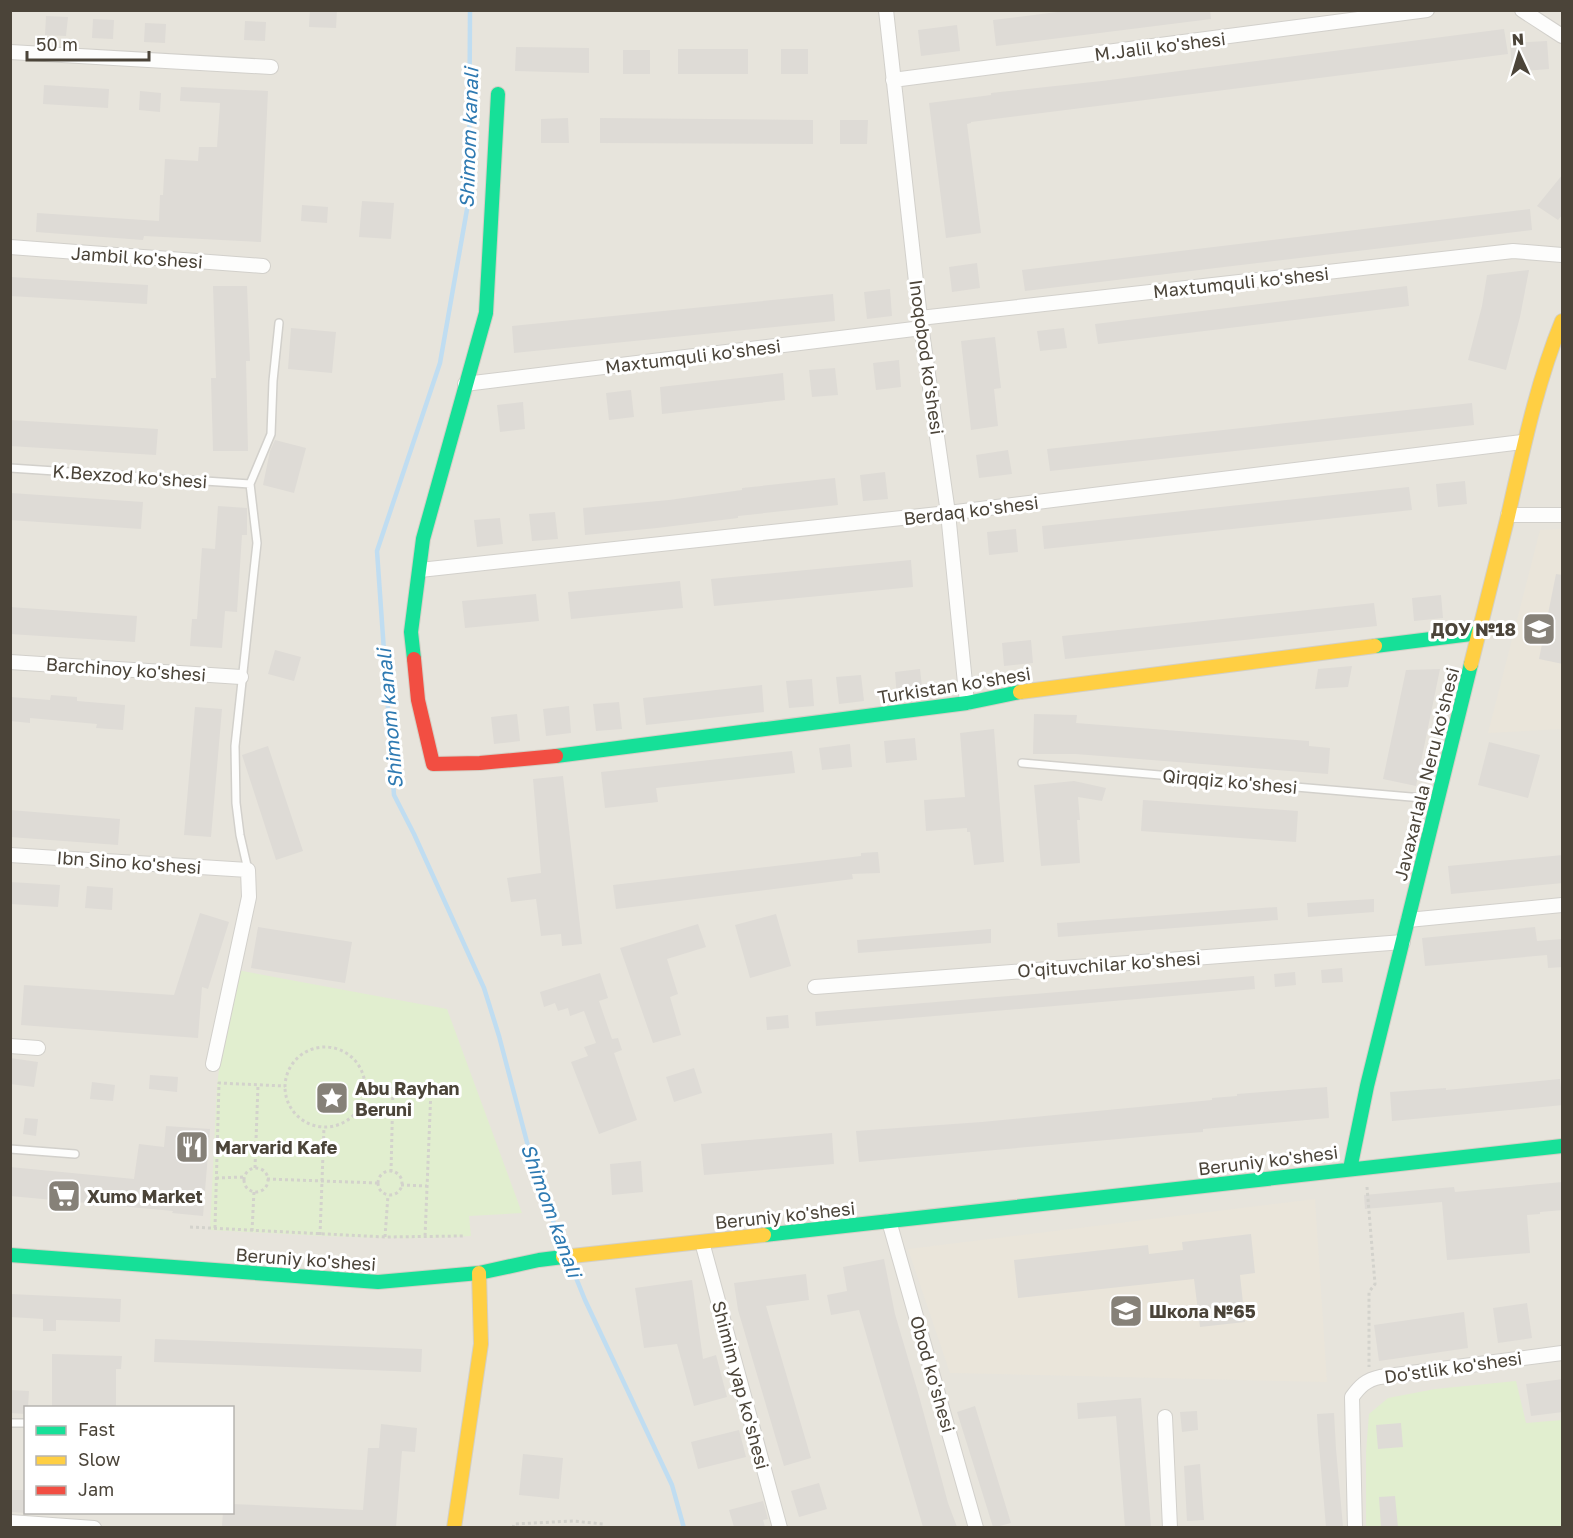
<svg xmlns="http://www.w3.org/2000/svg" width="1573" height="1538" font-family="'Golos Text',sans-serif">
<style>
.residential{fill:#e7e4dc;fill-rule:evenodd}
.education{fill:#eae5da}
.green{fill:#e1eecf}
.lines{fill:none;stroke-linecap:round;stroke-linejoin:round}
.stream{stroke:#c0ddf1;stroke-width:4.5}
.building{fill:#dedbd6}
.lane-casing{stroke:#d2d0cb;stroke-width:10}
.street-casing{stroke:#d2d0cb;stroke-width:16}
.fast-casing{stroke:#d3cfc5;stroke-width:16}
.slow-casing{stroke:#d3cfc5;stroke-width:16}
.jam-casing{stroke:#d3cfc5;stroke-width:16}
.path{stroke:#d3d2cc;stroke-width:3;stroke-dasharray:3 3;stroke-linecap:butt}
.lane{stroke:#fdfdfc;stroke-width:7}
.street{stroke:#fdfdfc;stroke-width:14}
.fast{stroke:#16e098;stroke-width:14}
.slow{stroke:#ffcf43;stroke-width:14}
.jam{stroke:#f24e42;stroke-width:14}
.labels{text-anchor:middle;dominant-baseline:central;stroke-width:6;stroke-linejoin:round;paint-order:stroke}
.street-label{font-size:18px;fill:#4b4439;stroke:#fff}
.poi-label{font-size:18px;font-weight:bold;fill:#4b4439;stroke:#fff;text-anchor:start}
.water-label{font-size:20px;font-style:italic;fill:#2e7ab2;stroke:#fff}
</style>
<rect width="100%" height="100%" fill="#f4f2ee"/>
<!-- residential -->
<path class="residential" d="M10,11H1562V1527H11ZM26,1408H232V1512H26Z"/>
<!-- education -->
<path class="education" d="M1562,529V729L1488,733L1540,530Z
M1315,1199L1327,1382L950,1373L908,1249Z"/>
<!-- green -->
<path class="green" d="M237,970L447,1009L522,1213L469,1216L471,1236C384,1242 297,1234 210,1230L217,1086L222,1046Z
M1516,1381L1526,1423L1562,1420V1527L1366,1528V1452L1369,1414L1388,1398L1435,1389Z"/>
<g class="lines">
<!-- stream -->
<path class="stream" d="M470,10L469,198L440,363L377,551L394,795L414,834L484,988L499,1036L538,1184L565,1250
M570,1263L585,1300L672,1485L684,1528"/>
</g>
<!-- building -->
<path class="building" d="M310,10H337L336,28L309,27Z
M1073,10H1210L1211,19L996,46L993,20Z
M46,16L68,17L66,36L45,35Z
M93,19L114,20L113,39L92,38Z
M245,21L266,22L265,41L244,40Z
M145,23L166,24L165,43L144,42Z
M957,25L960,51L921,56L918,30Z
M1504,29L1508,54L971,122V123L967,124L981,233L946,238L929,103L991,95V93L1102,81Z
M1547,41L1549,69L1512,72L1510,43Z
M516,47L589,48V73L515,71Z
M678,49H748V74H678Z
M781,49H808V74H781Z
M623,50H650V74H623Z
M44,85L109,89L108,108L43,104Z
M181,87L268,91L261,242L144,236L143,240L36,232L37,213L159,221L160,195H163L165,159L198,161L199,147H217L220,103L180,101Z
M140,91L161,93L160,112L139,110Z
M568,118L569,143H541V119Z
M600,118L813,120V144L600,143Z
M840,120H868L867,144H840Z
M1563,174V214L1558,220L1537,206Z
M362,201L394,203L391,239L359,237Z
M302,205L328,207L327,223L301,221Z
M1530,209L1532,230L1025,291L1022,270Z
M977,263L980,288L952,292L949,267Z
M1529,270L1520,317L1506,370L1468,360L1482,306L1487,275Z
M10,277L148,285L147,304L10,296Z
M213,286H247L250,361H246L248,451H213L211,378H216Z
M1407,286L1409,306L1098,344L1095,324Z
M890,289L892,316L867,319L864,292Z
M833,294L835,321L514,353L512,326Z
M291,328L336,332L332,373L288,369Z
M1064,328L1067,348L1040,351L1037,331Z
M995,337L1001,388L994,389L998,426L971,430L961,341Z
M899,360L901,387L876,390L873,363Z
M835,368L838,395L812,397L809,370Z
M783,373L785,400L662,414L660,387Z
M631,390L634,417L609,420L606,393Z
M523,402L525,429L500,432L497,405Z
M1472,403L1474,425L1050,471L1047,449Z
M10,420L158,429L156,455L10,446Z
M275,440L306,448L294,493L263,485L270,451Z
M1008,450L1012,474L979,478L976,455Z
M885,472L888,499L863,501L860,475Z
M835,478L838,505L738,516V518L657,528L585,535L583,508L669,500L742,490V488Z
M1465,481L1467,504L1438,507L1436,484Z
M1409,487L1412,510L1044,549L1042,526Z
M11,493L143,502L141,529L10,520Z
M218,506L247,508V535H242L237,612L225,611L222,648L190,646L192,619H197L202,548L215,549Z
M555,512L558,539L532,541L529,514Z
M500,518L503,544L477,547L474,520Z
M1016,529L1018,552L989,555L987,532Z
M911,560L913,587L714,606L711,579Z
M1556,574L1563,575V664L1539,659Z
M680,581L683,608L571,619L568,592Z
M536,594L539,621L465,628L462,601Z
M1441,595L1443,618L1414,621L1412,598Z
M1374,603L1377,626L1065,659L1062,636Z
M10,607L137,616L135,642L10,634Z
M1031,640L1033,663L1004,666L1002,643Z
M275,650L301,657L294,681L268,674Z
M1352,666L1348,687L1315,689L1318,669Z
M920,669L923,696L897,699L895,672Z
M1440,669L1416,786L1383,779L1406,670Z
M861,675L864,701L839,704L836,677Z
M812,679L814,706L789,708L786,681Z
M762,685L764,712L646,725L643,698Z
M51,695L77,697V701L125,705L123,730L96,728L97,724L30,718V723L10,721V697L50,700Z
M619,702L622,729L596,731L593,704Z
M569,706L571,733L546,736L543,709Z
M195,707L222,709L211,837L184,835Z
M517,714L520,741L494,744L491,717Z
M1034,714L1077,715L1076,723L1309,741V746L1330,748L1328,774L1076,754H1033Z
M994,729L1004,862L974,865L970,832H967V828L926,831L924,800L965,797L960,733Z
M915,738L917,760L886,763L884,741Z
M1489,742L1540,755L1528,798L1478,785Z
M850,744L852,767L822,770L819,748Z
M268,746L303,851L276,860L242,755Z
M792,751L795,773L656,788L658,802L605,808L601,772Z
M563,776L582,944L562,946L561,934L541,936L536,899L511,902L507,878L541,873L533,779Z
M1074,781L1106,788L1102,801L1078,797L1080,820H1077L1080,863L1041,866L1034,785Z
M1143,800L1298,811L1296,842L1141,831Z
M10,810L120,819L118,845L10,837Z
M878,852L880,873L852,874L853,879L616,909L613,885L861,856V853Z
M1563,855V883L1451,894L1448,866Z
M10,882L60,885L58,907L10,904Z
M87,886L113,888L112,910L85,908Z
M1374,899V912L1308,917L1307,903Z
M1277,907L1278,920L1058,937L1057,923Z
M200,913L229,922L208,989L202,987L198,1038L21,1025L24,985L174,995Z
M776,914L791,966L750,978L735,925Z
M698,924L706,947L667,959L678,994L670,997L681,1035L653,1043L620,948Z
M258,927L352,942L345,983L251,968Z
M1535,927L1537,941L1563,939V967L1548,968L1547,955L1425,966L1422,938Z
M991,929V943L858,953L857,940Z
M1342,968L1343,982L1322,983L1321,970Z
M1295,972L1296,985L1275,987L1274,974Z
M600,973L608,998L599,1001L612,1039L618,1038L622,1050L614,1053L637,1120L599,1134L571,1062L588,1056L584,1047L596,1043L584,1011L570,1016L568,1008L558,1011L555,1003L544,1007L540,992Z
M1254,976L1255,989L816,1026L815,1012Z
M788,1015L789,1028L767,1030L766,1017Z
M10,1058L38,1062L34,1087L10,1084Z
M694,1068L702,1093L674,1102L666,1077Z
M150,1075L178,1077L177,1092L149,1089Z
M1560,1079L1563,1105L1392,1121L1390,1092L1446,1088V1090Z
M92,1082L115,1085L113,1101L90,1099Z
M1327,1087L1329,1118L1203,1129V1132L1164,1135L859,1162L856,1131L982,1122L1212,1100V1098L1237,1096V1094Z
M25,1118L38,1119L36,1136L23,1134Z
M166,1126L210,1129L203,1216L172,1213L173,1211L10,1196V1167L134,1179L139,1144L164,1147Z
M832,1133L834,1164L704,1175L701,1144Z
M641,1161L643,1192L612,1195L610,1164Z
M1563,1182V1210L1540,1212V1214L1527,1215L1530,1253L1447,1260L1442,1202L1365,1209L1364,1195L1454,1187L1455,1192Z
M1251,1234L1255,1273L1240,1275L1245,1322L1200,1327L1194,1279L1018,1298L1014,1260L1148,1245L1149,1254L1183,1250L1182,1242Z
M884,1259L895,1314L919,1396L948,1503L957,1527H923L859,1310L831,1315L827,1295L847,1291L843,1267Z
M806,1274L809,1300L766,1306L811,1458L784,1466L738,1310L734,1283Z
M692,1280L703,1359L716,1355L727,1397L694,1406L677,1344L644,1348L635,1288Z
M10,1294L121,1299L120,1322L56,1320V1331H43V1319L10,1317Z
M1527,1303L1532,1338L1498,1343L1493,1308Z
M1464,1312L1468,1348L1379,1361L1374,1325Z
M155,1339L422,1349L421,1372L154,1362Z
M52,1354L122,1356L121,1369H116V1407H52Z
M1563,1379V1412L1531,1416L1526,1384Z
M10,1390L29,1391L28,1407H26V1414L10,1413Z
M1141,1398L1151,1527H1125L1116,1416L1078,1419L1077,1403Z
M975,1406L1011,1523L996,1527H993L957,1412Z
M1197,1411L1198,1430L1182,1432L1180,1412Z
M1334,1413L1336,1449L1343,1527H1326L1318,1433L1317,1414Z
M1401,1423L1403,1447L1378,1449L1376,1425Z
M381,1424L417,1428L415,1452L402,1451L396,1527L222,1526L223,1512H232V1504L363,1510L368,1448H379Z
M739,1430L746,1457L698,1469L691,1442Z
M523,1454L563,1458L559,1499L519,1495Z
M1200,1464L1204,1520L1187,1521L1184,1466Z
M819,1483L827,1509L799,1517L791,1491Z
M10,1490H26V1513L10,1512Z
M1395,1496L1398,1527H1381L1379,1497Z
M763,1501L768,1519L763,1520L765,1527H734L729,1510Z"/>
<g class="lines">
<defs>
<path id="lane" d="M10,468L250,484
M1022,763L1434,799
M248,870L240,835L236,803L235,746L257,543L250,484L271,434L273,381L279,323
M10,1149L75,1154
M10,1423H26"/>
<path id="street" d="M886,10L920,318L948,513L967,703
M1522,10L1562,36
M10,52L271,67
M893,80L1427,10
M10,247L263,266
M920,318L1513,251L1562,255
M465,384L922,328
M1508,515H1562
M420,570L948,513L1522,442
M10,662L241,677
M10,855L248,870L249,897L213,1064
M1408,920L1562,905
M815,987L1403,942
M10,1046L38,1048
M889,1221L976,1528
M702,1242L780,1528
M1165,1417L1170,1528
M10,1522L94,1528
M1355,1528L1352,1397C1360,1386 1366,1380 1380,1377L1562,1353"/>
<path id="fast" d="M1375,646L1479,633
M414,659L411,632L423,539L486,313L498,94
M556,756L967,703L1020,692
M1350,1169L1367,1086L1471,664
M764,1235L1562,1146
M10,1255L378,1282L479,1273L539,1260L563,1257"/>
<path id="slow" d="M1471,664C1483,615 1496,565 1508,516C1523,450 1536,385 1562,321
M1020,692L1375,646
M563,1257L764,1235
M454,1528L481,1344L479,1273"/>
<path id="jam" d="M414,659L418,700L433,764L480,763L556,756"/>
</defs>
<!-- lane casing -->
<use href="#lane" class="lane-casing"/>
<!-- street casing -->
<use href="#street" class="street-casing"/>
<!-- fast casing -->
<use href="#fast" class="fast-casing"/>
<!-- slow casing -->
<use href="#slow" class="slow-casing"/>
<!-- jam casing -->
<use href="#jam" class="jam-casing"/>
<!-- path -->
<path class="path" d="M285 1087a40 40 0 1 1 80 0a40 40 0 1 1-80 0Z
M365,1088L431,1089L425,1237
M255,1168L258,1085
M244 1180a12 12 0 1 1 24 0a12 12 0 1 1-24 0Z
M378 1183a12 12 0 1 1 24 0a12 12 0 1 1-24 0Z
M391,1172L393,1088
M216,1178L244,1177
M267,1179L378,1183
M401,1185L427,1186
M1367,1187L1375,1284L1369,1292V1367
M190,1227L385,1237L463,1236
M215,1228L219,1083L285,1086
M252,1231L254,1191
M320,1235L324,1127
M385,1237L388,1195
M513,1528L514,1524L573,1521L603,1524"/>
<!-- lane -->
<use href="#lane" class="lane"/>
<!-- street -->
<use href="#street" class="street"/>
<!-- fast -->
<use href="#fast" class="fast"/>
<!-- slow -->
<use href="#slow" class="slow"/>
<!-- jam -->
<use href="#jam" class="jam"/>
</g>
<!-- icons -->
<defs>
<symbol id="school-square" viewBox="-11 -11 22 22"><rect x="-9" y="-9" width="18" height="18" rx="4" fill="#868178" stroke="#fff"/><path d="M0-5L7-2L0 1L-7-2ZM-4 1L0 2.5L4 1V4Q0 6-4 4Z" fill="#fff"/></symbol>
<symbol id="sight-square" viewBox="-11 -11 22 22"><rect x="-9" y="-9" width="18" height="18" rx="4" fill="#868178" stroke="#fff"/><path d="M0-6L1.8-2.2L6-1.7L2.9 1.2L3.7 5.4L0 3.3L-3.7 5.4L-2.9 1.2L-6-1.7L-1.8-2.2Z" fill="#fff"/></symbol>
<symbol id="restaurant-square" viewBox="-11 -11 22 22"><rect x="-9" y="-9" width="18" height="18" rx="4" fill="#868178" stroke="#fff"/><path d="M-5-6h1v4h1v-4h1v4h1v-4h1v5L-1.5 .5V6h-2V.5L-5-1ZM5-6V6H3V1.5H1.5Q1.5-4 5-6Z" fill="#fff"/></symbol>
<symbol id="supermarket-square" viewBox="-11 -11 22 22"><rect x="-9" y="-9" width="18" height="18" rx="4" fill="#868178" stroke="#fff"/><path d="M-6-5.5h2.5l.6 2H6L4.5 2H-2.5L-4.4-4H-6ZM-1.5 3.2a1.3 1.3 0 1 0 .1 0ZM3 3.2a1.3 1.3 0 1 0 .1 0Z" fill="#fff"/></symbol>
</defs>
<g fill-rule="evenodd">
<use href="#school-square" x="1520" y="610" width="38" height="38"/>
<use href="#sight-square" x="313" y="1079" width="38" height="38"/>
<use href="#restaurant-square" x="173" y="1128" width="38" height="38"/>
<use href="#supermarket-square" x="45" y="1177" width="38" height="38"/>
<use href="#school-square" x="1107" y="1292" width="38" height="38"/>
</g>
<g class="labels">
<!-- street labels -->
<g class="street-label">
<text transform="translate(1160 46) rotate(-7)">M.Jalil ko'shesi</text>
<text transform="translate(137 257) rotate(4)">Jambil ko'shesi</text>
<text transform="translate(1241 282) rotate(-6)">Maxtumquli ko'shesi</text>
<text transform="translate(693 356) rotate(-7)">Maxtumquli ko'shesi</text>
<text transform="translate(927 357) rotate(82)">Inoqobod ko'shesi</text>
<text transform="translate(130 476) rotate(4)">K.Bexzod ko'shesi</text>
<text transform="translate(971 510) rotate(-7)">Berdaq ko'shesi</text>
<text transform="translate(126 669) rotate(4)">Barchinoy ko'shesi</text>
<text transform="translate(954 685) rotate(-9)">Turkistan ko'shesi</text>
<text transform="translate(1426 774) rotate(-76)">Javaxarlala Neru ko'shesi</text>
<text transform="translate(1230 781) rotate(5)">Qirqqiz ko'shesi</text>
<text transform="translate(129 862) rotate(4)">Ibn Sino ko'shesi</text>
<text transform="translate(1109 964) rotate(-4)">O'qituvchilar ko'shesi</text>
<text transform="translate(1268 1160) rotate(-7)">Beruniy ko'shesi</text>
<text transform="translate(785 1215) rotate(-6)">Beruniy ko'shesi</text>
<text transform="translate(306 1259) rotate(4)">Beruniy ko'shesi</text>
<text transform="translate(1453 1367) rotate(-8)">Do'stlik ko'shesi</text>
<text transform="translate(933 1374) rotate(74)">Obod ko'shesi</text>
<text transform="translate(741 1385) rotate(75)">Shimim yap ko'shesi</text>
</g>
<!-- poi labels -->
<g class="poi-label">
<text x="1516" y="629" text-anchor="end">ДОУ №18</text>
<text x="355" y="1088">Abu Rayhan<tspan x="355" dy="21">Beruni</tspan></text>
<text x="215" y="1147">Marvarid Kafe</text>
<text x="87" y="1196">Xumo Market</text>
<text x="1149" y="1311">Школа №65</text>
</g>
<!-- water labels -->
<g class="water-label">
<text transform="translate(468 138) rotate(-88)">Shimom kanali</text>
<text transform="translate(389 719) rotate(-95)">Shimom kanali</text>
<text transform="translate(552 1210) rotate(70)">Shimom kanali</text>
</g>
</g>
<!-- border -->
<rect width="1573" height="1538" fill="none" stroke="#4b4439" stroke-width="24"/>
<!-- legend -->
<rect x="24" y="1406" width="210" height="108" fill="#ffffff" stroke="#b7b4b0" stroke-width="1.5"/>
<rect x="36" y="1426" width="30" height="9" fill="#16e098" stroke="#b7b4b0" stroke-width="1.5"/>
<text x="78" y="1436" font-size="18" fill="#4b4439">Fast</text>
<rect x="36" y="1456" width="30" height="9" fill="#ffcf43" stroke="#b7b4b0" stroke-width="1.5"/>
<text x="78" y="1466" font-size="18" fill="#4b4439">Slow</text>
<rect x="36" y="1486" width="30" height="9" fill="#f24e42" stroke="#b7b4b0" stroke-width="1.5"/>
<text x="78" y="1496" font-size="18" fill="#4b4439">Jam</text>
<!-- north arrow -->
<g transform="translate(1519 54) rotate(356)" stroke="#ffffff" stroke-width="4.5" paint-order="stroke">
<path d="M0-4.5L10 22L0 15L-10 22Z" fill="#4b4439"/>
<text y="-9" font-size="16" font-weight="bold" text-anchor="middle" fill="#4b4439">N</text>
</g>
<!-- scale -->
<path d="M27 51v9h122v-9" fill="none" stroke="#4b4439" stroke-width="3"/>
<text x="36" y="51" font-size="18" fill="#4b4439" stroke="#ffffff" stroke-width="4.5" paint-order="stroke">50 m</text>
</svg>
